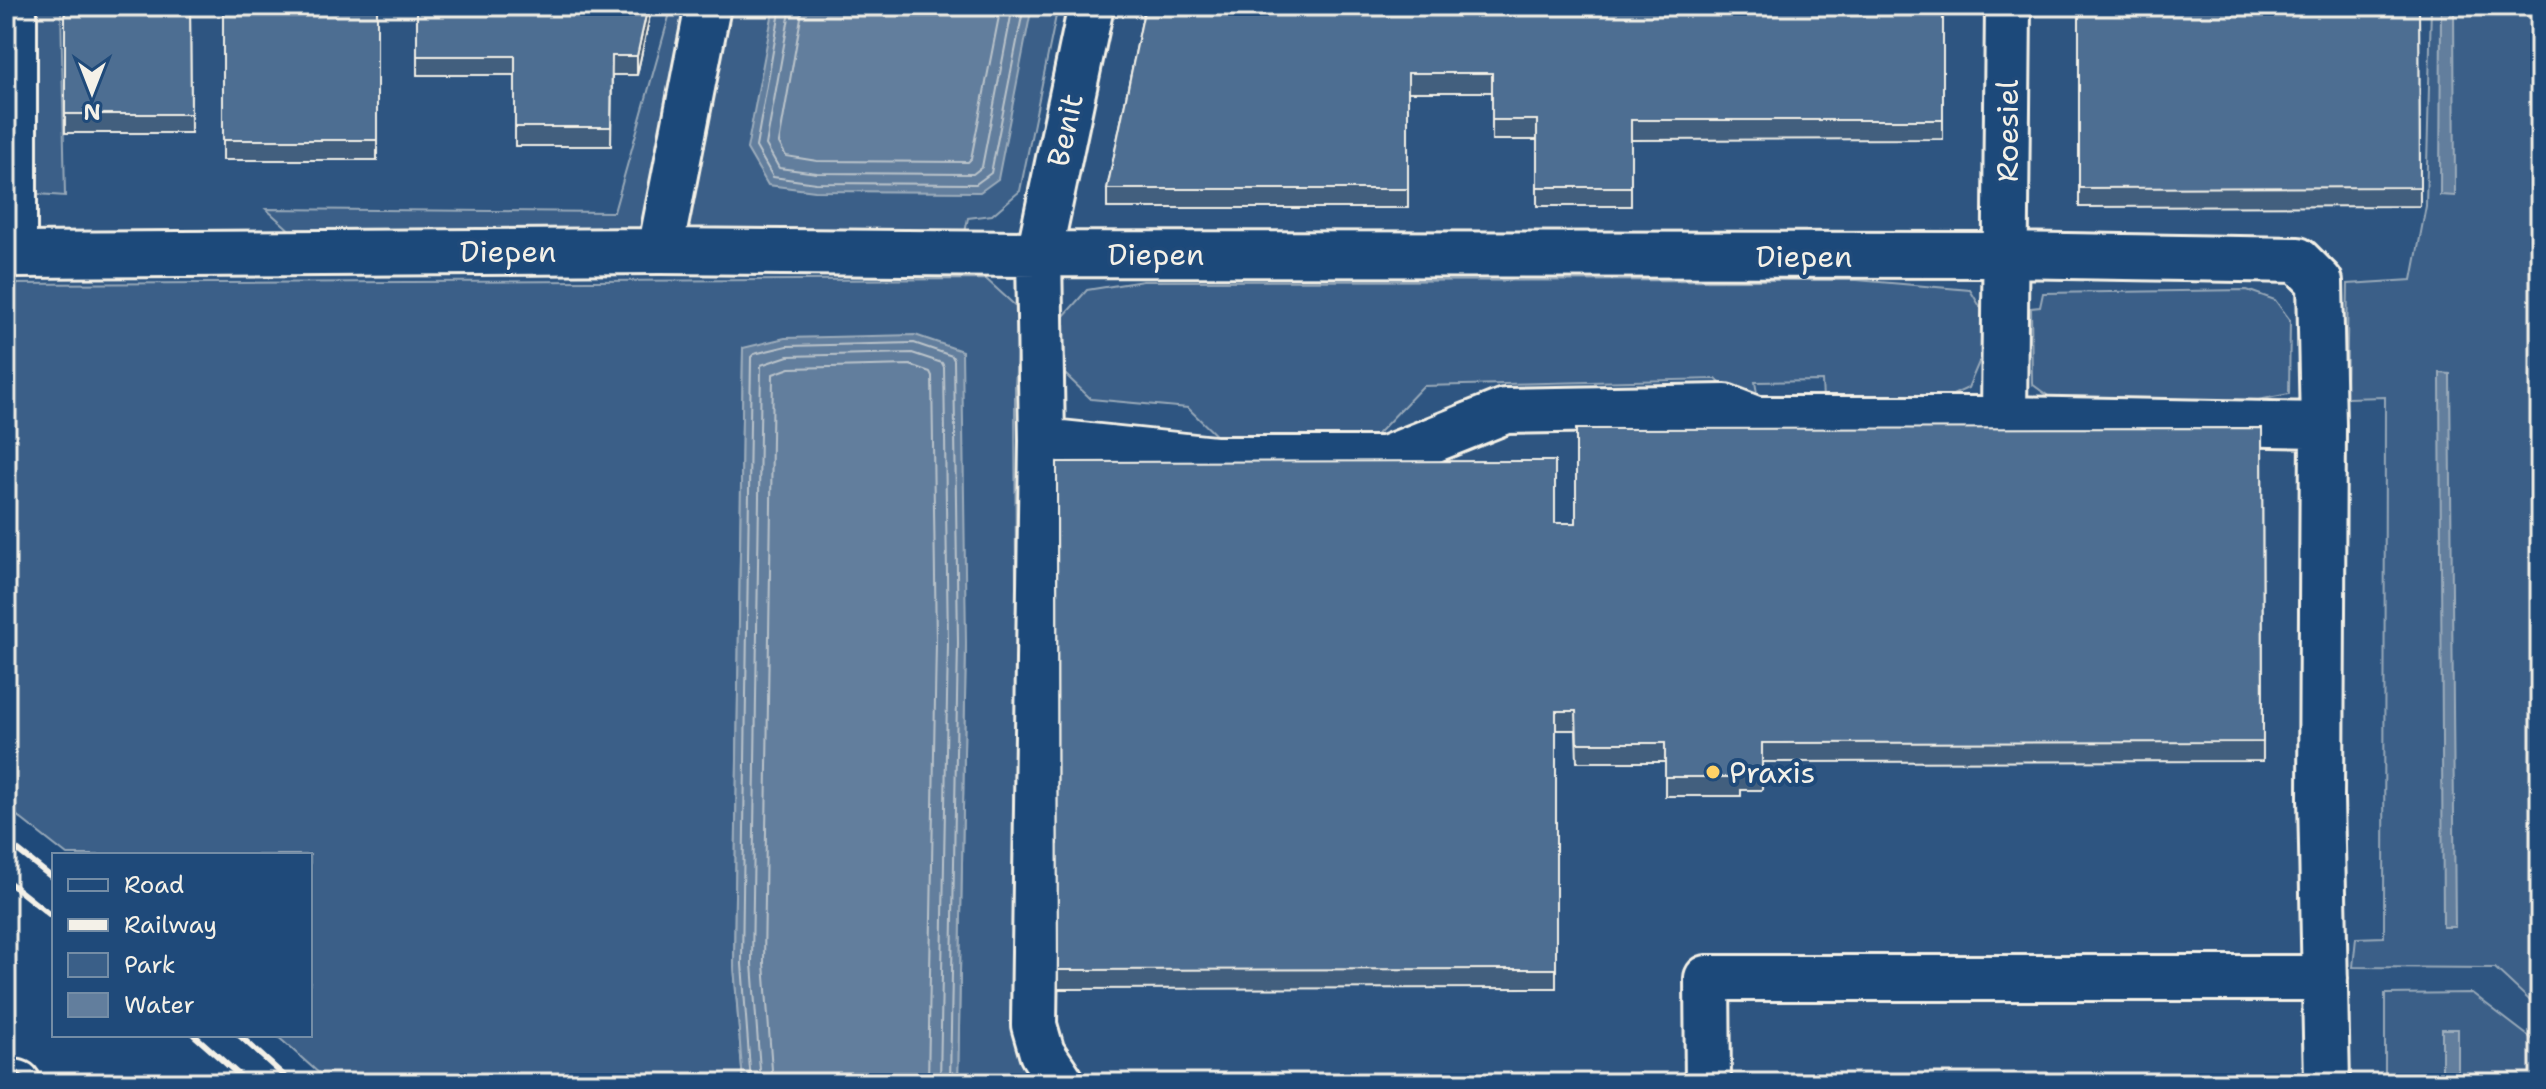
<svg xmlns="http://www.w3.org/2000/svg" width="2546" height="1089" font-family="'Shantell Sans',sans-serif">
<style>
.built{fill:#2d5581}
.green{fill:#3a5f88;stroke:#97a8b8;stroke-width:2}
.water{fill:#627e9d;stroke:#9cacbb;stroke-width:2}
.lines{fill:none;stroke-linecap:round;stroke-linejoin:round}
.shore{stroke:#bac3ca;stroke-width:2}
.minor-casing{stroke:#f4f1e8;stroke-width:50}
.highway-casing{stroke:#f4f1e8;stroke-width:50}
.minor{stroke:#1f4a7a;stroke-width:44}
.highway{stroke:#1f4a7a;stroke-width:44}
.rail{stroke:#f4f1e8;stroke-width:6}
.wall{fill:#425f7e;stroke:#f4f1e8;stroke-width:2}
.shaded-wall{fill:#364d66;stroke:#f4f1e8;stroke-width:2}
.building{fill:#4d6e92;stroke:#f4f1e8;stroke-width:2}
.poi-dot{fill:#ffd166;stroke:#1f4a7a;stroke-width:3}
.labels{text-anchor:middle;dominant-baseline:central;stroke-width:8;stroke-linejoin:round;paint-order:stroke}
.street-label{font-size:30px;fill:#f4f1e8;stroke:#1f4a7a}
.poi-label{font-size:30px;fill:#f4f1e8;stroke:#1f4a7a;text-anchor:start}
</style>
<rect width="100%" height="100%" fill="#1f4a7a"/>
<filter id="ink" filterUnits="userSpaceOnUse"><feTurbulence type="fractalNoise" baseFrequency=".0125" numOctaves="2"/><feDisplacementMap in="SourceGraphic" scale="16" xChannelSelector="R" yChannelSelector="G"/><feConvolveMatrix kernelMatrix="1 2 1 2 8 2 1 2 1" color-interpolation-filters="sRGB"/></filter>
<g filter="url(#ink)">
<!-- built -->
<path class="built" d="M6,6H2540V1083H428L310,855L6,762Z"/>
<!-- green -->
<path class="green" d="M37,6H61L65,196L38,194Z
M672,6H1058L1020,191L992,215L968,218L964,237L293,233L266,209L614,212Z
M2431,6H2540V1010L2495,968L2353,967L2356,938L2384,937L2385,397L2346,398L2348,284L2412,280L2426,206Z
M986,279L1020,310L1015,386L1018,996L1027,1083H958L966,643L743,349L734,965L743,1083H330L276,1035H310V855H67L6,807V284Z
M1857,280L1970,290L1984,313L1985,348L1968,388L1944,399H1823L1822,381L1755,382L1758,399L1735,396L1716,379L1423,386L1364,448L1226,445L1188,408L1091,399L1066,375L1063,317L1087,290L1143,281Z
M2247,290L2275,300L2290,320L2289,394L2253,401L2051,398L2032,384L2031,308L2040,307L2043,293Z
M2472,993L2540,1045V1083H2458V1029L2442,1030V1083H2385V994Z"/>
<!-- water -->
<path class="water" d="M774,6H1032L998,179L980,192L815,191L768,185L747,149Z
M2441,6H2454L2455,196L2440,195Z
M915,335L962,351L966,643L958,1083H743L734,965L743,348L785,338Z
M2440,373L2450,374L2455,927H2443Z
M2442,1029H2458V1083H2442Z"/>
<g class="lines">
<!-- shore -->
<path class="shore" d="M781,6L756,147L773,177L816,183L976,184L991,173L1024,6
M791,6L766,145L779,168L817,173L973,174L982,167L1013,6
M803,6L779,143L786,156L817,161L968,162L971,159L1001,6
M751,1083L742,964L751,357L754,354L787,346L914,343L952,356L954,360L958,643L950,1083
M761,1083L752,964L761,365L788,356L912,353L942,363L944,367L948,643L940,1083
M773,1083L764,963L773,374L790,368L910,365L930,372L932,376L936,643L928,1083"/>
<defs>
<path id="minor" d="M14,6V255L660,251L1039,254L2007,255L2298,260L2320,282L2323,425
M1091,6L1039,254L1042,441L1214,459H1385L1505,411L1725,407L1756,419H2004L2323,425L2321,798L2327,1083
M660,251L708,6
M2004,419L2008,6
M1042,441L1034,1025L1042,1053L1062,1083
M1708,1083L1707,978H2325"/>
<path id="highway" d="M6,1080L18,1083"/>
</defs>
<!-- minor casing -->
<use href="#minor" class="minor-casing"/>
<!-- highway casing -->
<use href="#highway" class="highway-casing"/>
<!-- minor -->
<use href="#minor" class="minor"/>
<!-- highway -->
<use href="#highway" class="highway"/>
<!-- rail -->
<path class="rail" d="M6,841L54,879
M6,880L54,918
M194,1035L248,1083
M239,1035L292,1083
M6,1063L27,1083"/>
</g>
<!-- wall -->
<path class="wall" d="M65,6H190L191,133H65Z
M223,6H377V160H223Z
M417,6H652L637,75H612L611,146H515V75H417Z
M1145,6H1943V139L1631,140V206H1537V140H1492V92H1408V208H1107V189Z
M2079,6H2419L2420,206L2079,207Z
M2262,428L2263,761L1762,762V790H1741V796H1665V762H1577L1576,730H1556V988L1058,989L1057,462L1555,523H1576Z"/>
<!-- shaded-wall -->
<path class="shaded-wall" d="M648,6H652L637,75V56Z"/>
<!-- building -->
<path class="building" d="M65,6H190L191,114H65Z
M223,6H377V140H223Z
M417,6H648L637,56H612L611,127H515V56H417Z
M1145,6H1943V120H1631V187H1537V120H1492V73H1408V189H1107Z
M2079,6H2419L2420,187L2079,188Z
M2262,428L2263,742L1762,743V770L1740,771L1741,777H1665V743H1577L1576,711H1556V969L1058,970L1057,462L1555,461V523H1576V429Z"/>
</g>
<!-- markers -->
<circle class="poi-dot" cx="1713" cy="772" r="8"/>
<g class="labels">
<!-- street labels -->
<g class="street-label">
<text transform="translate(1065 130) rotate(-78)">Benit</text>
<text transform="translate(2007 131) rotate(-90)">Roesiel</text>
<text x="508" y="251">Diepen</text>
<text x="1156" y="254">Diepen</text>
<text x="1804" y="256">Diepen</text>
</g>
<!-- poi labels -->
<g class="poi-label">
<text x="1729" y="772">Praxis</text>
</g>
</g>
<!-- margin -->
<rect width="2546" height="1089" fill="none" stroke="#1f4a7a" stroke-width="32"/>
<rect x="16" y="16" width="2514" height="1057" fill="none" stroke="#f4f1e8" stroke-width="3" filter="url(#ink)"/>
<!-- legend -->
<rect x="52" y="853" width="260" height="184" fill="#1f4a7a" stroke="#748da6" stroke-width="2"/>
<rect x="68" y="879" width="40" height="12" fill="#1f4a7a" stroke="#748da6" stroke-width="2"/>
<text x="124" y="893" font-size="24" fill="#f4f1e8">Road</text>
<rect x="68" y="919" width="40" height="12" fill="#f4f1e8" stroke="#748da6" stroke-width="2"/>
<text x="124" y="933" font-size="24" fill="#f4f1e8">Railway</text>
<rect x="68" y="953" width="40" height="24" fill="#3a5f88" stroke="#748da6" stroke-width="2"/>
<text x="124" y="973" font-size="24" fill="#f4f1e8">Park</text>
<rect x="68" y="993" width="40" height="24" fill="#627e9d" stroke="#748da6" stroke-width="2"/>
<text x="124" y="1013" font-size="24" fill="#f4f1e8">Water</text>
<!-- north arrow -->
<g transform="translate(92 92) rotate(180)" stroke="#1f4a7a" stroke-width="6" paint-order="stroke">
<path d="M0-6L14 30L0 20L-14 30Z" fill="#f4f1e8"/>
<text y="-12" font-size="22" font-weight="bold" text-anchor="middle" fill="#f4f1e8">N</text>
</g>
</svg>
